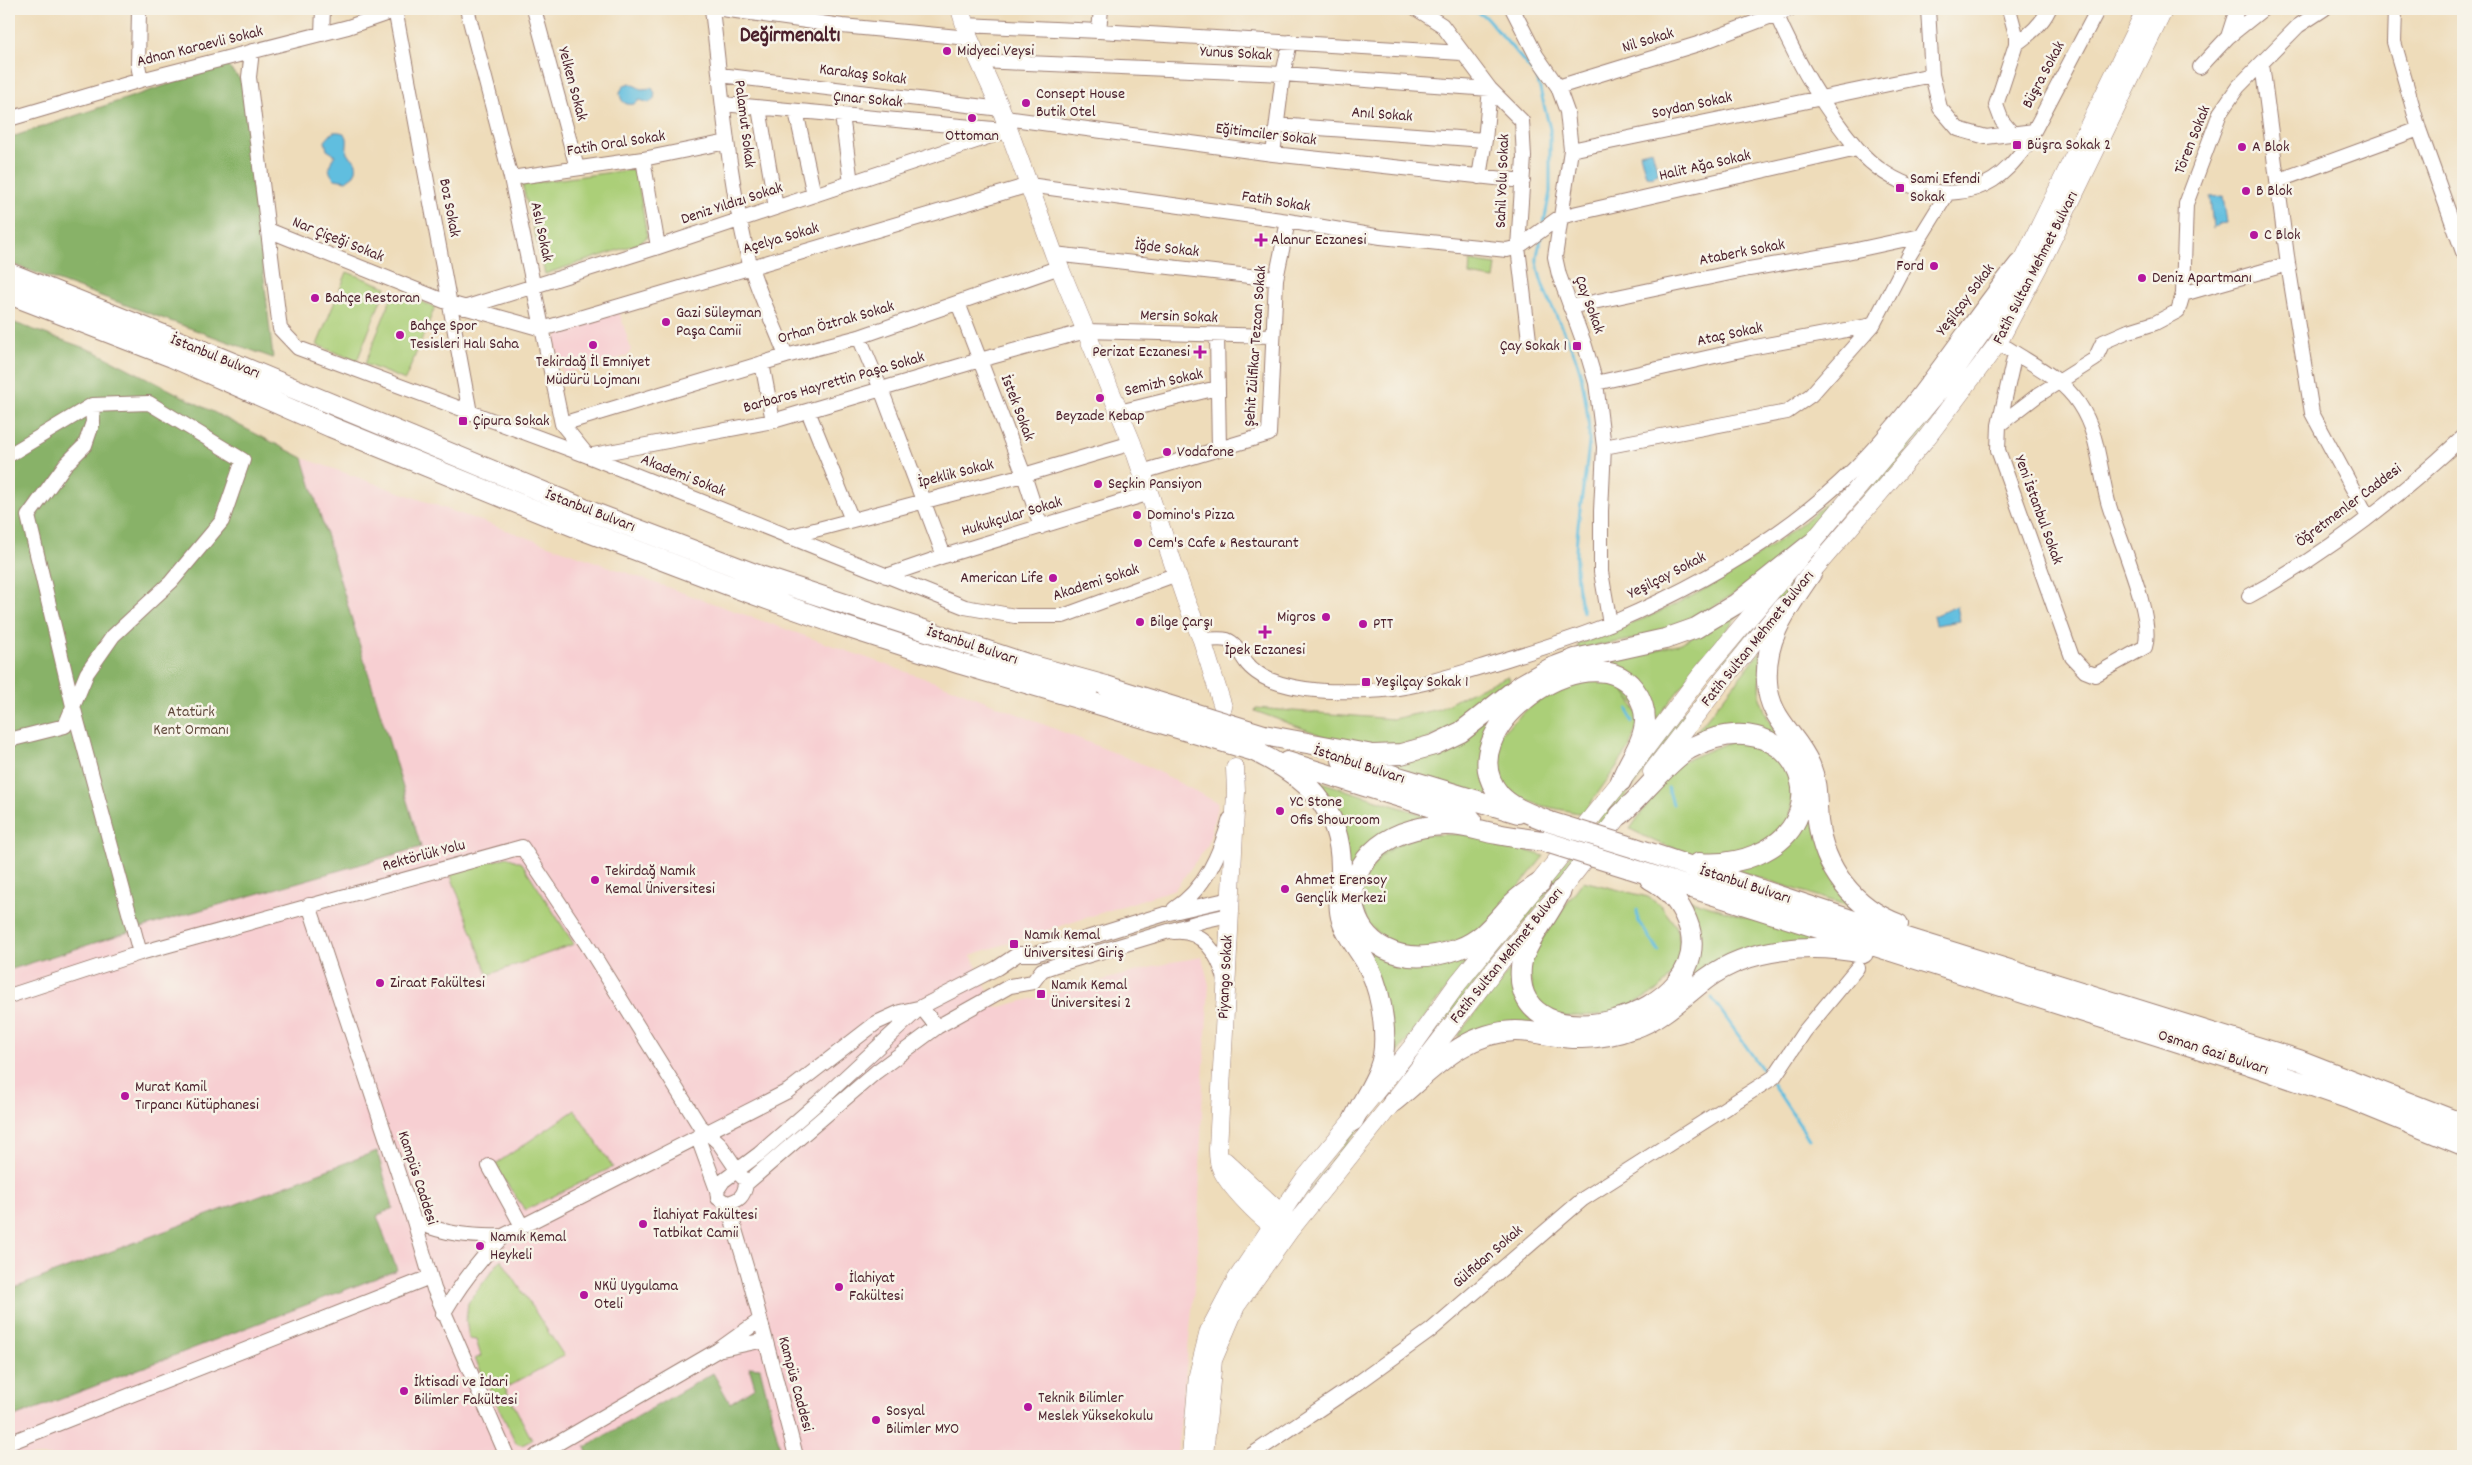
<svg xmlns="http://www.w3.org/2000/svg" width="2472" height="1465" font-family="Dekko,sans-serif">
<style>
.built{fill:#f7cfd2}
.green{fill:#abcf78;stroke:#7a7752}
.forest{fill:#88b268;stroke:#69684a}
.water{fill:#61bedf;stroke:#566e85}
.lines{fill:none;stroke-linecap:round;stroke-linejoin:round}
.stream{stroke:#61bedf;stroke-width:3}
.minor-casing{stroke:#9c7e72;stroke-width:16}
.major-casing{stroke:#9c7e72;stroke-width:19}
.highway-casing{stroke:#9c7e72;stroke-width:22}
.minor{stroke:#fff;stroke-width:14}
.major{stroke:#fff;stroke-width:18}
.highway{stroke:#fff;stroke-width:20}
.highway-bridge-casing{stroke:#9c7e72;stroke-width:22;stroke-linecap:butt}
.highway-bridge{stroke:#fff;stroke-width:20}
.poi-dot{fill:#b5179e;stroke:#f7f3e8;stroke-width:2}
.labels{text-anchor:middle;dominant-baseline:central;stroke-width:5;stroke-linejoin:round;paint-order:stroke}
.street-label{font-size:16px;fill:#4a1f2b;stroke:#f7f3e8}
.poi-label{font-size:16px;fill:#4a1f2b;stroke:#f7f3e8;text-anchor:start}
.park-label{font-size:16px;fill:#624b3e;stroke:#f7f3e8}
.district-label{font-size:21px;font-weight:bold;fill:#4a1f2b;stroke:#f7f3e8}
</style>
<rect width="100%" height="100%" fill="#f7f3e8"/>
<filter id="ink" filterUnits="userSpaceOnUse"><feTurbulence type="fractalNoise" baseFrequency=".02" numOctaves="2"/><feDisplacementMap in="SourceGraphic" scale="10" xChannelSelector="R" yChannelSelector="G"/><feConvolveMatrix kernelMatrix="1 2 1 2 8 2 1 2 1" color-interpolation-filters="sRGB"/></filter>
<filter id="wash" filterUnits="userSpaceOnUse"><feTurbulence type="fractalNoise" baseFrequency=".0096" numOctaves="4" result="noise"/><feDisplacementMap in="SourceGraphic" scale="20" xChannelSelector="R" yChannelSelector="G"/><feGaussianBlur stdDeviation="1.12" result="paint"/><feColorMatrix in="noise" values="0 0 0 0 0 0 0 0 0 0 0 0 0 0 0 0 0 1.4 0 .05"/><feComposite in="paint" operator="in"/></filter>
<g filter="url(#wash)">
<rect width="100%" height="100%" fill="#eedcba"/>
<!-- built -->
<path class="built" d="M619,311L631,349L628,356L563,374L554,340L562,329Z
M9,321L68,342L303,458L963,692L1145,765L1218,803L1208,845L1175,889L971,955L996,1008L1172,962L1202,957L1209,985L1203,1081L1197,1261L1177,1456H9Z"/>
<!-- green -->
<path class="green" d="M636,169L647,237L640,243L545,274L522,184Z
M1470,261L1496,265L1494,279L1469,275Z
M347,272L386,287L357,361L317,345Z
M394,291L435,307L405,380L365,364Z
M1984,347L1966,377L1921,435L1743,644L1647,769L1292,1213L1423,1041L1740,641L1917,432Z
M1840,493C1791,556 1727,610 1650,635C1627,642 1602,644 1579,649L1578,644C1616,630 1654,616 1690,597C1744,570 1793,530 1840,493Z
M1745,607L1652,724L1598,661L1637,656L1681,643Z
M1761,651L1760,698L1769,721L1782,742L1716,729L1691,738Z
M1508,676L1510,680L1467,719L1424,741L1381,747L1337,741L1255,711L1256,708L1393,719L1439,709L1469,693Z
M1600,678L1623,686L1640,719L1629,749L1583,814L1543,806L1514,796L1501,784L1495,748L1500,734L1532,705L1555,690Z
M1495,713L1494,798L1386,765Z
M1734,740L1771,747L1794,778L1790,821L1757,851L1698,856L1656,842L1630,829L1671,771L1681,762Z
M1313,780L1318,781L1436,819L1350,877Z
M1808,800L1861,910L1732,869L1752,862Z
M1471,834L1544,856L1490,922L1466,938L1421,950L1390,944L1368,924L1359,897L1361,883L1385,850L1421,835Z
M507,857L522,863L574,944L488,975L450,873Z
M1583,881L1648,897L1661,906L1676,926L1680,943L1679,959L1672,975L1657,991L1615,1014L1560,1017L1534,1000L1528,965L1543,937Z
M1681,897L1819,940L1681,991Z
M1362,945C1402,969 1425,967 1470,958L1397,1053L1390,1046Z
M1509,971H1513C1507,1000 1535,1014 1555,1029L1457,1036Z
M575,1110L613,1167L525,1210L494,1165Z
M501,1259L564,1356L505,1388L532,1440L522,1445L516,1443L475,1359L481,1356L476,1340L469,1339L466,1320L468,1303Z"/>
<!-- forest -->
<path class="forest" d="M226,65L242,81L273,358L9,263V138Z
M9,321L96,352L303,458L421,847L173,918L9,970Z
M377,1151L393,1208L377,1216L397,1270L9,1419V1290Z
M749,1367L760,1368L782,1456H588L585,1447L713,1373L730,1403L755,1387Z"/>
<!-- water -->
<path class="water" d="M630,83L641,89L652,88L655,93L654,99L649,103L640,100L634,104C625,106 620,101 620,92L624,85Z
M333,132C354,130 345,145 347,154C356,159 359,166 354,175L346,181L335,179C326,171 329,164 335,155L327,150L325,141Z
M1652,150L1658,173L1652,177L1646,176L1640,153Z
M2223,196L2227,223L2217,224L2213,228L2210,197Z
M1957,606L1960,621L1935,625L1933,616Z"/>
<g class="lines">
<!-- stream -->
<path class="stream" d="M1470,9L1486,17L1537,77L1550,129V192L1544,222
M1542,236C1540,244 1536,254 1537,262C1544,307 1577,341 1583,386C1586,403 1590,425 1589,443C1584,498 1566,557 1583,612
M1628,709L1632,722
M1668,788L1673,804
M1637,910L1638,921L1659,951
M1712,998L1767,1076
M1772,1083L1809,1139"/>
</g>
</g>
<g filter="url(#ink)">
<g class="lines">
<defs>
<path id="minor" d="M139,9L138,65L141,80
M395,9L470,413
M467,9L511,178L562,424L588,456L773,421L980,360L1086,331L1272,336
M534,9L577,168
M712,9C722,94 728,181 750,264C759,295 775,326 786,356
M722,9L842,26L969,38
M1417,9L1442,25L1490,89L1522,121L1524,157L1518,247L1529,340
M1517,9L1513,10L1536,55L1558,87L1567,112L1571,150L1555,257L1559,275L1585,346L1596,383L1604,447L1601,511V572L1610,624
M1774,9C1795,58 1823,108 1857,148C1888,186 1949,208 1993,180C2006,172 2015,160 2025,148L2098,9
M1928,9L1932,75L1940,108L1958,129L1986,137L2034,131
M2009,9L2016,35V44L1996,105L2002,121L2012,133
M2395,9L2394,42L2419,129L2463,252
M965,25L1099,31L1462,53
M1099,31L1101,9
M322,34L323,9
M2228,37L2237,9
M2016,44C2030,34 2042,24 2049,9
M252,51L249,77L280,329L298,348L588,456L965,607L1015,616H1063L1177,574
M980,61L1283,74L1490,89L1485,140L1479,177
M2262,64L2288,264L2312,413L2368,517
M2200,67L2228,37L2263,9
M720,75L1001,109
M1558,87L1698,44L1790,9
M723,104L1004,130
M759,108L776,208
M796,111L814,195
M842,115L851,183
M1005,118L1273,154L1523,181
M9,119L141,80L348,27L400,9
M1277,125L1485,140
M1571,150L1932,75
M1273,154L1283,74L1290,42
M643,159L658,247
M511,178L643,159L727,142
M2277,181L2419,129
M268,230L449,303L542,329
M1054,254L1276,279
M2183,294L2288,264
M958,303L1024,475L1041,527
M1570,307L1749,269L1847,252L1921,236
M464,308L658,247L1009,130
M542,329L1029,185L1288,221L1381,237L1507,250L1518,247L1560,217L1857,149
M1217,335L1219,449
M859,337L881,389L944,556
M2015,353C2039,368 2063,380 2079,404C2099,434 2099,468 2108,502C2117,535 2155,616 2145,647L2095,675L2085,671L2072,657L1998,450L1999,425L2038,395L2095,359L2103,342L2126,332L2155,323L2178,311L2183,294L2186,204L2220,113L2238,87L2298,26L2324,9
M762,363L773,421
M1596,383L1750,348L1873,325
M92,405L93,422L85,445L65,465L28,516L73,706L140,953
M808,411L852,520
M1119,412L1217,388
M562,424L786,356L859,337L1060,267
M1999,425L2015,353L2007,348
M1604,447L1787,412L1811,395L1873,325L1910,254L1947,194
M9,455L92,405L149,403L243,460L222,521L171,582L113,636L87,673L65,726L9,740
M1142,472L1269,434L1276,279L1288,221
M788,537L1024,475L1132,443
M886,576L944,556L1150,493
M2249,596C2325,555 2400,496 2463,437
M1202,640C1210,640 1220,638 1227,640C1237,644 1240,654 1246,662C1251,669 1262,677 1270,680C1300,692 1336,692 1368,691C1410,690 1454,675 1494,663C1533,651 1574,639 1612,623C1698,586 1787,536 1854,469C1916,407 1962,331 2017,262
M309,905L414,1221L434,1289L507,1456
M1174,909C1205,889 1220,854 1230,819
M1229,915L1202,921L1056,965L1042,970L1033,982L1010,986L937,1027L876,1072L746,1184C744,1196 739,1201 727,1203L718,1198L717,1190L723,1181L759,1154L822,1099L921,1007L997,968L1018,954H1035L1165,914L1230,899
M1174,932C1203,929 1217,953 1225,978
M9,996L140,953L522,847L586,943L699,1125L719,1143L742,1177
M921,1007L937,1027
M698,1138L717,1190
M489,1166L522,1226
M727,1203L748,1273L796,1456
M414,1221C445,1234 469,1237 503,1236
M443,1314C460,1285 479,1260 503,1236L788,1091L876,1023L900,1012L918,1008
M722,1349L765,1340
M9,1443L430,1277
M536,1456L718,1350L760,1320
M1250,1456L1358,1383L1430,1331L1583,1199L1774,1077L1804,1032L1857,968"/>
<path id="major" d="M960,9L969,38L1001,109L1054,254L1132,443L1186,601L1202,640L1223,707
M1803,582L1925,440L1998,343L2044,256L2164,9
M1235,768L1236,792L1218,1149C1218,1155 1218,1163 1221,1168C1227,1184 1266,1226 1282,1230
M1652,772L1719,685L1783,606
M1225,1161L1288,1220
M1191,1456L1198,1375L1209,1331L1236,1280L1281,1213L1305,1178L1412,1047L1458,983L1621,781L1701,675L1946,383L1990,321L2010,287L2146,9
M1204,1456L1213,1360L1236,1306L1290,1230L1393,1102L1501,961L1561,890L1628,805"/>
<path id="highway" d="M9,273L223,359L589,511L763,577L1030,665L1106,686
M9,294L172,357L331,427L583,530L728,585L837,624L961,664L1094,703
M1812,572C1788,608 1764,637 1767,682C1769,720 1797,734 1810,765C1818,784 1816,802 1818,821C1824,868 1853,907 1898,924
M1264,735L1373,755L1401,754L1434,745L1461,732L1521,685L1551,668L1575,659L1665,639L1696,628L1736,604L1811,544
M1254,751C1305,776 1341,806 1341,868C1341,884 1337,901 1341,917C1345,936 1362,952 1370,970C1382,995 1390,1044 1379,1070C1372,1088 1361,1103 1353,1121
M1342,760L1518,813
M1287,762L1471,819
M1620,815C1640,798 1668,761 1689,749C1792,694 1846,815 1758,854C1739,862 1720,865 1699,863
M1550,822C1533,815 1513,809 1500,795C1444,731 1590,630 1634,689C1641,698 1645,710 1645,721C1644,743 1628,761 1621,781
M1635,848L1881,930L2299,1060L2463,1124
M1629,868L2248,1064L2353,1100L2463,1145
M1540,883C1531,889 1521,895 1513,903C1495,922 1483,940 1458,949C1335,992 1307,831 1445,825C1463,824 1480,831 1497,834C1512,837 1528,839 1543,841
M1561,890C1552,912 1522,947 1521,967C1511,1074 1726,1016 1687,921C1680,903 1667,888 1650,879
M1393,1102C1430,1072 1463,1032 1515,1031C1537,1031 1560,1039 1582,1038C1600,1038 1618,1034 1634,1028C1661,1019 1684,996 1706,979C1749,947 1812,943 1863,953"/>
</defs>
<!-- minor casing -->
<use href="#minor" class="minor-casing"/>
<!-- major casing -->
<use href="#major" class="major-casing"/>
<!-- highway casing -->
<use href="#highway" class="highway-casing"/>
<!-- minor -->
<use href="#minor" class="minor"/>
<!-- major -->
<use href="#major" class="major"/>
<!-- highway -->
<use href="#highway" class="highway"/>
<defs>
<path id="highway-bridge" d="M1106,686L1264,735
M1094,703L1254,751
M1550,822L1635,848
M1543,841L1629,868"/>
</defs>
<!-- highway-bridge casing -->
<use href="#highway-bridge" class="highway-bridge-casing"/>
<!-- highway-bridge -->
<use href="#highway-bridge" class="highway-bridge"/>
</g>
</g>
<!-- markers -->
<g class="poi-dot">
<circle cx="947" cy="51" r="5"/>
<circle cx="1026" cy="103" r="5"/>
<circle cx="972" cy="118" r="5"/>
<rect x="2012" y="140" width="10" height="10" rx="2.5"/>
<circle cx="2242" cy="147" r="5"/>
<rect x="1895" y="183" width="10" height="10" rx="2.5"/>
<circle cx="2246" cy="191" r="5"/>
<circle cx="2254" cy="235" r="5"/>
<path d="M1258.5 232.5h5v5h5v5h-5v5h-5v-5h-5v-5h5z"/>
<circle cx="1934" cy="266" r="5"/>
<circle cx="2142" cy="278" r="5"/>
<circle cx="315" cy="298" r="5"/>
<circle cx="666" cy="322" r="5"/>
<circle cx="400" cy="335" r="5"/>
<circle cx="593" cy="345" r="5"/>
<rect x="1572" y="341" width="10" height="10" rx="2.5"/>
<path d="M1197.5 344.5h5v5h5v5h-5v5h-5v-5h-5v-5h5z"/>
<circle cx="1100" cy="398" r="5"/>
<rect x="458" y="416" width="10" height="10" rx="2.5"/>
<circle cx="1167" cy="452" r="5"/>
<circle cx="1098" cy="484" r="5"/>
<circle cx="1137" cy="515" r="5"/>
<circle cx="1138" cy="543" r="5"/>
<circle cx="1053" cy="578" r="5"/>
<circle cx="1326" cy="617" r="5"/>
<circle cx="1140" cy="622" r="5"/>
<circle cx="1363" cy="624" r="5"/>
<path d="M1262.5 624.5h5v5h5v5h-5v5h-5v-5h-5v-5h5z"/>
<rect x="1361" y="677" width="10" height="10" rx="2.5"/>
<circle cx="1280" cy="811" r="5"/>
<circle cx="595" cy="880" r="5"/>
<circle cx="1285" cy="889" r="5"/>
<rect x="1009" y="939" width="10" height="10" rx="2.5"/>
<circle cx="380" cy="983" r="5"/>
<rect x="1036" y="989" width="10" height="10" rx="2.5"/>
<circle cx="125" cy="1096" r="5"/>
<circle cx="643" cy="1224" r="5"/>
<circle cx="480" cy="1246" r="5"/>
<circle cx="839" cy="1287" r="5"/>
<circle cx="584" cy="1295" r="5"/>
<circle cx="404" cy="1391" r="5"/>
<circle cx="1028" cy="1407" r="5"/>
<circle cx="876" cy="1420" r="5"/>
</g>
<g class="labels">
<!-- street labels -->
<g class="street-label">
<text transform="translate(1648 41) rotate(-17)">Nil Sokak</text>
<text transform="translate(200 47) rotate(-14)">Adnan Karaevli Sokak</text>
<text transform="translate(1236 54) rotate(3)">Yunus Sokak</text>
<text transform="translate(863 75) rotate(7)">Karakaş Sokak</text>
<text transform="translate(2044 75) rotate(-62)">Büşra Sokak</text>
<text transform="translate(572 84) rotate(75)">Yelken Sokak</text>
<text transform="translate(868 100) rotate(5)">Çınar Sokak</text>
<text transform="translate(1692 106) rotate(-12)">Soydan Sokak</text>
<text transform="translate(1382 115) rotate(4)">Anıl Sokak</text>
<text transform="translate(744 124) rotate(83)">Palamut Sokak</text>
<text transform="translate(1266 135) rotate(7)">Eğitimciler Sokak</text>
<text transform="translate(2193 140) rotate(-68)">Tören Sokak</text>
<text transform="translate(616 144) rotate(-9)">Fatih Oral Sokak</text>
<text transform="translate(1705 166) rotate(-13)">Halit Ağa Sokak</text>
<text transform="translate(1503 181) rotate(-88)">Sahil Yolu Sokak</text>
<text transform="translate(1276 202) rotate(9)">Fatih Sokak</text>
<text transform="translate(732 204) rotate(-18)">Deniz Yıldızı Sokak</text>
<text transform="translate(449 208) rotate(79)">Boz Sokak</text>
<text transform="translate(541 232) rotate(78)">Aslı Sokak</text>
<text transform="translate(781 239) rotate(-16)">Açelya Sokak</text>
<text transform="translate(338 240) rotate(22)">Nar Çiçeği Sokak</text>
<text transform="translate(1167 249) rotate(6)">İğde Sokak</text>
<text transform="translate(1742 253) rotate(-11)">Ataberk Sokak</text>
<text transform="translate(2036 268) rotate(-63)">Fatih Sultan Mehmet Bulvarı</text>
<text transform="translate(1966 300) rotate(-53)">Yeşilçay Sokak</text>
<text transform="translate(1589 305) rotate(70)">Çay Sokak</text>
<text transform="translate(1179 317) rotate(2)">Mersin Sokak</text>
<text transform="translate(836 323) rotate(-16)">Orhan Öztrak Sokak</text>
<text transform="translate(1730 335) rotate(-12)">Ataç Sokak</text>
<text transform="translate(1256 346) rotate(-86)">Şehit Zülfikar Tezcan Sokak</text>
<text transform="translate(215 357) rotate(22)">İstanbul Bulvarı</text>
<text transform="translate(834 383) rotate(-16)">Barbaros Hayrettin Paşa Sokak</text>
<text transform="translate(1164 383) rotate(-13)">Semizh Sokak</text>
<text transform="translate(1017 408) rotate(69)">İstek Sokak</text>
<text transform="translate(956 474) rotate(-14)">İpeklik Sokak</text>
<text transform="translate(683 476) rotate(22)">Akademi Sokak</text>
<text transform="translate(2349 506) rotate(-37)">Öğretmenler Caddesi</text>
<text transform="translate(2038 510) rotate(70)">Yeni İstanbul Sokak</text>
<text transform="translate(590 511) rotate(21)">İstanbul Bulvarı</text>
<text transform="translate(1012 517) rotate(-17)">Hukukçular Sokak</text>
<text transform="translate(1667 576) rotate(-27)">Yeşilçay Sokak</text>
<text transform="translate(1096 583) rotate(-18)">Akademi Sokak</text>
<text transform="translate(1758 639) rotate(-51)">Fatih Sultan Mehmet Bulvarı</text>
<text transform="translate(972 646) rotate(18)">İstanbul Bulvarı</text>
<text transform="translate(1359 765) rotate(18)">İstanbul Bulvarı</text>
<text transform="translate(424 856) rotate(-15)">Rektörlük Yolu</text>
<text transform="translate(1745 885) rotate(18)">İstanbul Bulvarı</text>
<text transform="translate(1507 956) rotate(-51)">Fatih Sultan Mehmet Bulvarı</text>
<text transform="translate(1226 977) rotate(-87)">Piyango Sokak</text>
<text transform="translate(2213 1053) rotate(18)">Osman Gazi Bulvarı</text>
<text transform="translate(417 1178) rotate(72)">Kampüs Caddesi</text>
<text transform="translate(1488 1257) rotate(-41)">Gülfidan Sokak</text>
<text transform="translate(795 1384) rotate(75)">Kampüs Caddesi</text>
</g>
<!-- poi labels -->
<g class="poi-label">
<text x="957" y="51">Midyeci Veysi</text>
<text x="1036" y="94">Consept House<tspan x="1036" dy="18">Butik Otel</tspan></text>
<text x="972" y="136" text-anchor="middle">Ottoman</text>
<text x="2027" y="145">Büşra Sokak 2</text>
<text x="2252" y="147">A Blok</text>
<text x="1910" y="179">Sami Efendi<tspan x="1910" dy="18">Sokak</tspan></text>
<text x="2256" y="191">B Blok</text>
<text x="2264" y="235">C Blok</text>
<text x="1271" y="240">Alanur Eczanesi</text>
<text x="1924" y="266" text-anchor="end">Ford</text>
<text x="2152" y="278">Deniz Apartmanı</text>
<text x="325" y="298">Bahçe Restoran</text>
<text x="676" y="313">Gazi Süleyman<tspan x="676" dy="18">Paşa Camii</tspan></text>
<text x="410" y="326">Bahçe Spor<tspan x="410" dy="18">Tesisleri Halı Saha</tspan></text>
<text x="1567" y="346" text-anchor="end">Çay Sokak 1</text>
<text x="1190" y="352" text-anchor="end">Perizat Eczanesi</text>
<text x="593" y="362" text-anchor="middle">Tekirdağ İl Emniyet<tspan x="593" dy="18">Müdürü Lojmanı</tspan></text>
<text x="1100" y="416" text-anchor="middle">Beyzade Kebap</text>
<text x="473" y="421">Çipura Sokak</text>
<text x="1177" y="452">Vodafone</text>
<text x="1108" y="484">Seçkin Pansiyon</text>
<text x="1147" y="515">Domino's Pizza</text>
<text x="1148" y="543">Cem's Cafe &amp; Restaurant</text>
<text x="1043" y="578" text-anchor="end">American Life</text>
<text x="1316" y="617" text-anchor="end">Migros</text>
<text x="1150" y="622">Bilge Çarşı</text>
<text x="1373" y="624">PTT</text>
<text x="1265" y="650" text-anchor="middle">İpek Eczanesi</text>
<text x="1376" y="682">Yeşilçay Sokak 1</text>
<text x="1290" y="802">YC Stone<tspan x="1290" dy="18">Ofis Showroom</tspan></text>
<text x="605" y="871">Tekirdağ Namık<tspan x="605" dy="18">Kemal Üniversitesi</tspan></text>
<text x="1295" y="880">Ahmet Erensoy<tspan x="1295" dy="18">Gençlik Merkezi</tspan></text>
<text x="1024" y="935">Namık Kemal<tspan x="1024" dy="18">Üniversitesi Giriş</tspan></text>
<text x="390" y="983">Ziraat Fakültesi</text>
<text x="1051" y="985">Namık Kemal<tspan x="1051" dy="18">Üniversitesi 2</tspan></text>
<text x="135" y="1087">Murat Kamil<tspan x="135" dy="18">Tırpancı Kütüphanesi</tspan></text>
<text x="653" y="1215">İlahiyat Fakültesi<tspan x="653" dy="18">Tatbikat Camii</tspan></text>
<text x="490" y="1237">Namık Kemal<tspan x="490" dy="18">Heykeli</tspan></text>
<text x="849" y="1278">İlahiyat<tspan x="849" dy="18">Fakültesi</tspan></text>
<text x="594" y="1286">NKÜ Uygulama<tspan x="594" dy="18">Oteli</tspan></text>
<text x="414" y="1382">İktisadi ve İdari<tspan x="414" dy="18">Bilimler Fakültesi</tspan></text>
<text x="1038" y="1398">Teknik Bilimler<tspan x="1038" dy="18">Meslek Yüksekokulu</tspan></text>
<text x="886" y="1411">Sosyal<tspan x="886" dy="18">Bilimler MYO</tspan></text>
</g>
<!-- park labels -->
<g class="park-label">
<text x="191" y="712">Atatürk<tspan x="191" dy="18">Kent Ormanı</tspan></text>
</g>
<!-- district labels -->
<g class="district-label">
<text x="790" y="37">Değirmenaltı</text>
</g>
</g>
<!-- margin -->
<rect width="2472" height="1465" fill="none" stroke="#f7f3e8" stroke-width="30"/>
</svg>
